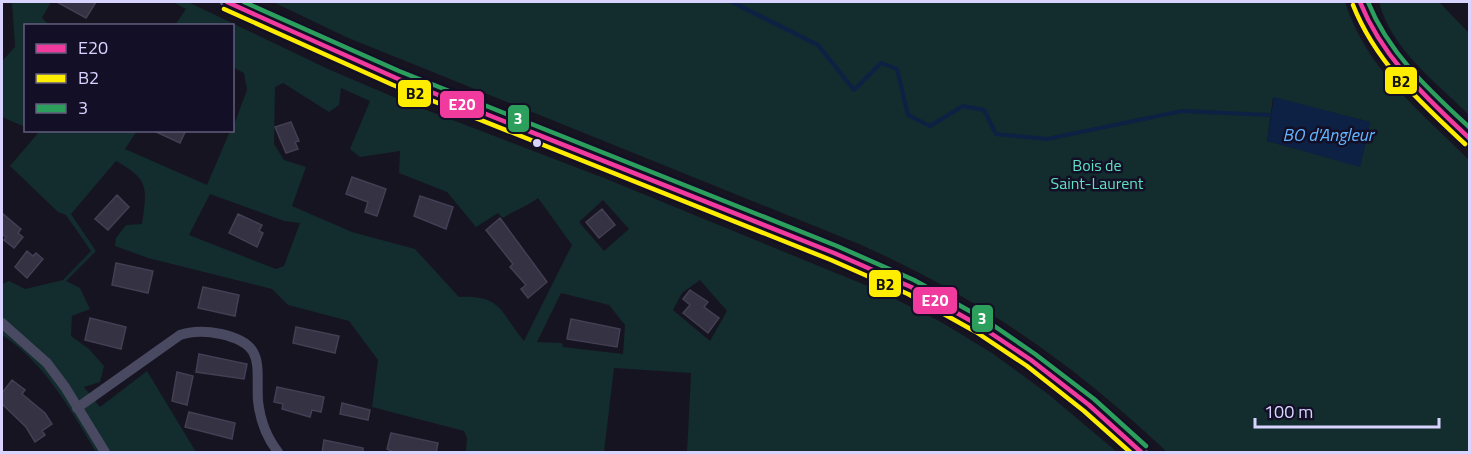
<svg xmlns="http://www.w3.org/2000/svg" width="1471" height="454" font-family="'Titillium Web',sans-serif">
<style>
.green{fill:#132c2d;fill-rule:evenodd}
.water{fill:#0d2144}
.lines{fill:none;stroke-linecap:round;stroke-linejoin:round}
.stream{stroke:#0d2144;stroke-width:4}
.building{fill:#343243;stroke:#433f54;stroke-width:1.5}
.street{stroke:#4a4962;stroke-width:10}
.secondary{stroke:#575674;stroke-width:14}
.bus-1-casing{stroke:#130f26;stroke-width:9}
.bus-2-casing{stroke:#130f26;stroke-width:9}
.bus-3-casing{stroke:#130f26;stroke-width:9}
.bus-1{stroke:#f13a9d;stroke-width:4.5}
.bus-2{stroke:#ffed00;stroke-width:4.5}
.bus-3{stroke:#2d9f5d;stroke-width:4.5}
.bus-dot{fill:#d9d4ff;stroke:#130f26;stroke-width:2}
.labels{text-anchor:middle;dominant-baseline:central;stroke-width:5;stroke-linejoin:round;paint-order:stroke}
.park-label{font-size:16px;fill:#5fe0c0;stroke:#130f26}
.water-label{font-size:18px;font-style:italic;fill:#62b6ff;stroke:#130f26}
.line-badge{stroke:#130f26;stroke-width:2}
.badge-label{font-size:16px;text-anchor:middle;font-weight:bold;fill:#fff}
.pale-badge-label{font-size:16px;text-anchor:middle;font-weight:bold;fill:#111}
</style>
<rect width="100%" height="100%" fill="#161421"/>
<!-- green -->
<path class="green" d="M12,2H51L42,18L49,25L26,26L25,127L2,117V61L15,47Z
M173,2H188L328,69L403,101L604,178L875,289L941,322L992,353L1048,394L1117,452H687L691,373L614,368L604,452H466L467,438L464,431L372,407L378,360L349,321L288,305L272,289L148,258L115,246L116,238L126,225L142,224C147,188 150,180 116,161L71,214L96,251L66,281L80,288L90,309L72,316L71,336L89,349L104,366L100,382L84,387L100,407L147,371L196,452H96C71,410 44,362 2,335V284L9,281L25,289L63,280L91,251L66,215L58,212L10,166L38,133L33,131H137L125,149L207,185L230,131L232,130L247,90L244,73L233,67L232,26L175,25L186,9ZM283,83L329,112L339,105L341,88L370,101L350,149L360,157L400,151L399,173L447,192L476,227L498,213L503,218C515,210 526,207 538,198L572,245L524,341C500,312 502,295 459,297L415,249L352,232L292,206L306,167L284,160L274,144L275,87ZM210,194L284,221L300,223L284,266L276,269L189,235ZM603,200L629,229L604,251L579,222ZM700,280L727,311L710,341L673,310L682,293ZM561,293L609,305L625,325L623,354L563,347L562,343L537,342Z
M273,2H1345C1366,69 1421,112 1469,160V452H1167C1073,363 978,297 859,244L346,37ZM1273,98L1370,122L1360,166L1267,141Z
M1379,2H1439L1469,33V115C1436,82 1391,49 1379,2Z"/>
<!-- water -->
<path class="water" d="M1274,97L1370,122L1360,167L1267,141Z"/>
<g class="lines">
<!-- stream -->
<path class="stream" d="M732,2L818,45L854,90L881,63L897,69L908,115L930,126L963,106L984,110L996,134L1047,139L1182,111L1270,115"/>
</g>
<!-- building -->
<path class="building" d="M57,2H96L86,18Z
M291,122L299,141L295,142L298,149L286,153L275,127Z
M152,130H186L180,143Z
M352,177L386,189L377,216L365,212L368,202L346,194Z
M117,195L129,207L108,230L95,219Z
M420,196L453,207L446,229L414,216Z
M602,209L615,225L599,238L586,222Z
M2,213L21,229L18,233L23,237L14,248L4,240L6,237L2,234Z
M238,214L262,225L259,231L263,233L257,247L229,233Z
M500,218L547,282L528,298L521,289L526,285L510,267L513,264L486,230Z
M27,251L33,256L36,253L43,259L27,278L15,267Z
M116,263L153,271L148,293L112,285Z
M203,287L239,295L235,316L198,308Z
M690,290L708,302L704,307L719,318L708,333L683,313L690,305L683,299Z
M90,318L126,327L121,349L85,340Z
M571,319L620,329L617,347L567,339Z
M296,327L339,336L335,353L293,343Z
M199,354L247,364L244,379L196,372Z
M177,372L193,376L187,405L172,401Z
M12,380L25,390L22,394L45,413L52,424L42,431L45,435L35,442L26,427L2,404V393Z
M277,387L324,397L321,412L312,410L310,417L282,409L283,404L274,402Z
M342,403L370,410L368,420L340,414Z
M189,412L235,423L232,439L185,427Z
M391,433L438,443L436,453H396L387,449Z
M324,440L363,448V453H322Z"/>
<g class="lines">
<!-- street -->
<path class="street" d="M2,323L47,363L65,387L105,452
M77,408L180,335C194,330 207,331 221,334C266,344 256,365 258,401C260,419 267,438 278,452"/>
<!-- secondary -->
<path class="secondary" d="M227,2L396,78L834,253L911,287L980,326L1031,360L1089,405L1141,452
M1360,2C1378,59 1428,98 1470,139"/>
<defs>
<path id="bus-1" d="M227,2L396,78L834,253L911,287L980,326L1031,360L1089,405L1141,452
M1360,2C1383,59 1426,97 1470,139"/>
<path id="bus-2" d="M1353,5C1376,63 1420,102 1465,144
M224,9L393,85L831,260L908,294L976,332L1027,366L1084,411L1130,452"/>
<path id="bus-3" d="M244,2L399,71L837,246L914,280L984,319L1035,354L1094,399L1146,446
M1368,2C1389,54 1429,90 1470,128"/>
</defs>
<!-- bus-1 casing -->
<use href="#bus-1" class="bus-1-casing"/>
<!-- bus-2 casing -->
<use href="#bus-2" class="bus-2-casing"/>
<!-- bus-3 casing -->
<use href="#bus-3" class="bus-3-casing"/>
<!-- bus-1 -->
<use href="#bus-1" class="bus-1"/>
<!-- bus-2 -->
<use href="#bus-2" class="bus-2"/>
<!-- bus-3 -->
<use href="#bus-3" class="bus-3"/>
</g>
<!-- markers -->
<circle class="bus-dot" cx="537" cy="143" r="5"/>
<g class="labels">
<!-- park labels -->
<g class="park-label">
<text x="1097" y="165">Bois de<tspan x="1097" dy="18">Saint-Laurent</tspan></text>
</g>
<!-- water labels -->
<g class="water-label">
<text x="1328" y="134">BO d'Angleur</text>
</g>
</g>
<g class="line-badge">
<rect x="1384" y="66" width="34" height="29" rx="6" fill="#ffed00"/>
<rect x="397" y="79" width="35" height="29" rx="6" fill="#ffed00"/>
<rect x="439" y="90" width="46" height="29" rx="6" fill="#f13a9d"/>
<rect x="507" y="104" width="23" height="29" rx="6" fill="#2d9f5d"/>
<rect x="868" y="269" width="34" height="29" rx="6" fill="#ffed00"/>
<rect x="912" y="286" width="46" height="29" rx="6" fill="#f13a9d"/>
<rect x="971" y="304" width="23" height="29" rx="6" fill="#2d9f5d"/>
</g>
<g class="badge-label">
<text x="462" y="110">E20</text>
<text x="518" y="124">3</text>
<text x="935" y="306">E20</text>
<text x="982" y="324">3</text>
</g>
<g class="pale-badge-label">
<text x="1401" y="87">B2</text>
<text x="415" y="99">B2</text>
<text x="885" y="290">B2</text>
</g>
<!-- border -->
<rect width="1471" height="454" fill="none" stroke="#d9d4ff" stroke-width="6"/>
<!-- legend -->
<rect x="24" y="24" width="210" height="108" fill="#130f26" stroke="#625e7d" stroke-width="1.5"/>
<rect x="36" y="44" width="30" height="9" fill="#f13a9d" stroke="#625e7d" stroke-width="1.5"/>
<text x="78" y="54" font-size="18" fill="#d9d4ff">E20</text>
<rect x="36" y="74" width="30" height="9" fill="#ffed00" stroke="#625e7d" stroke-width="1.5"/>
<text x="78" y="84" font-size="18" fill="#d9d4ff">B2</text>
<rect x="36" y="104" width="30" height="9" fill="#2d9f5d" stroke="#625e7d" stroke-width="1.5"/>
<text x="78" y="114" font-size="18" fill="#d9d4ff">3</text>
<!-- scale -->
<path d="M1255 418v9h184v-9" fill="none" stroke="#d9d4ff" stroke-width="3"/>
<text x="1264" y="418" font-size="18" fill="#d9d4ff" stroke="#130f26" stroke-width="4.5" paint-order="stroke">100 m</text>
</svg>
